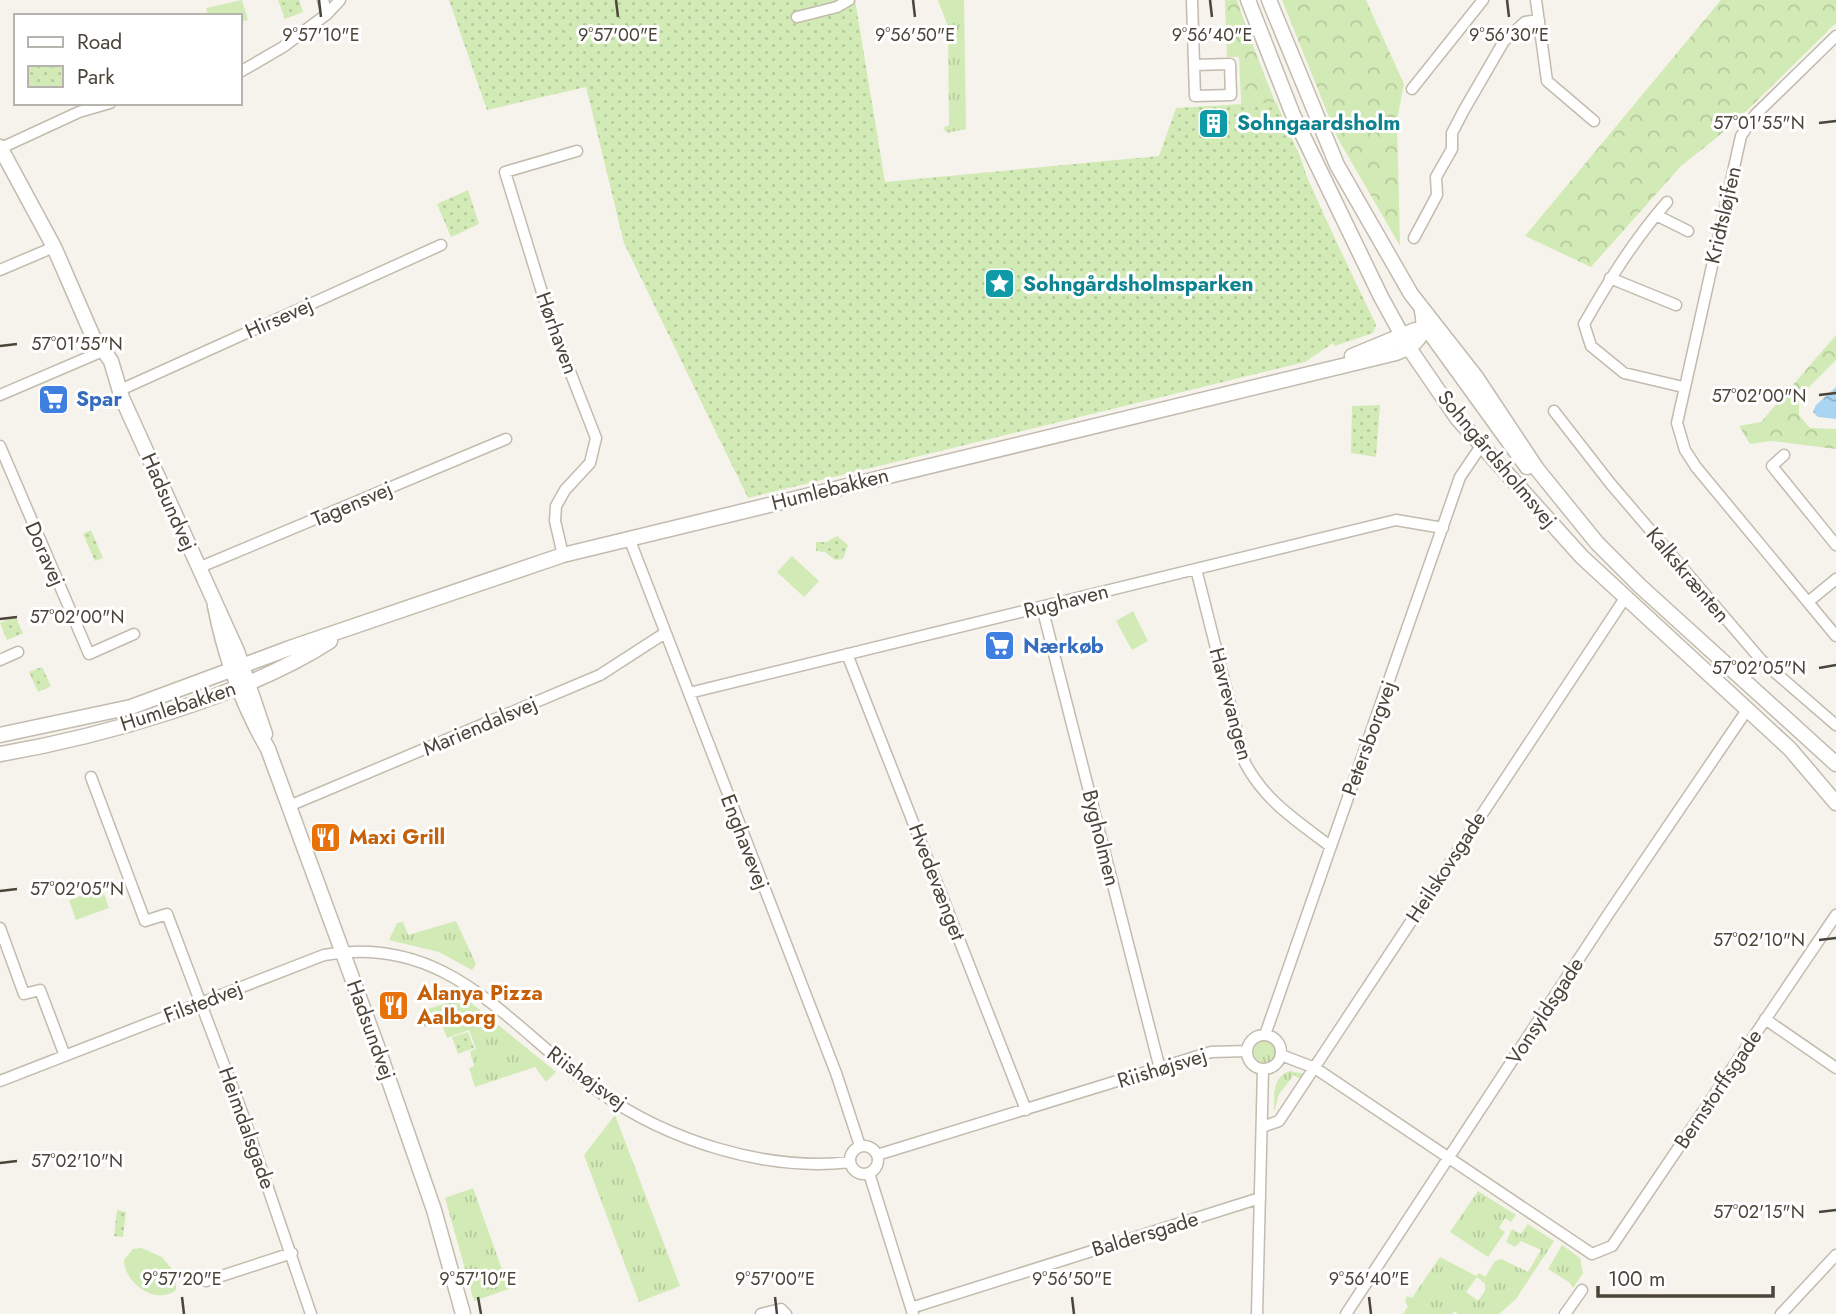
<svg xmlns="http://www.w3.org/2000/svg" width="1836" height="1314" font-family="Jost,sans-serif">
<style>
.grass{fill:url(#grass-tufts);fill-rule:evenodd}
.forest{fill:url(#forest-crowns)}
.park{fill:url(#park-dots)}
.pitch{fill:#d2eab5}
.water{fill:url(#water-ripples)}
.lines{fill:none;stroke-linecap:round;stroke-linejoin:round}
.minor-casing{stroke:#c2bbae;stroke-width:13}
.tertiary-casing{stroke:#c2bbae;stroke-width:17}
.minor{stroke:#fff;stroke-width:10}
.tertiary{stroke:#fff;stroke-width:14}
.ticks{fill:none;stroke:#4b4439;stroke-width:2.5}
.labels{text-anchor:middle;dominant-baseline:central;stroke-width:6;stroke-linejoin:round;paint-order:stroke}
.culture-label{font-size:21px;font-weight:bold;fill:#0d838f;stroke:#fff;text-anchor:start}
.street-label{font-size:21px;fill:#4b4439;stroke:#fff}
.shop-label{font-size:21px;font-weight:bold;fill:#366cbe;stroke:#fff;text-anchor:start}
.food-label{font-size:21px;font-weight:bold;fill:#c56008;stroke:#fff;text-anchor:start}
.ticks-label{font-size:18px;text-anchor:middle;fill:#4b4439;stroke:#fff;stroke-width:6;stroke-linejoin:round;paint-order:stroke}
</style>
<defs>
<pattern id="grass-tufts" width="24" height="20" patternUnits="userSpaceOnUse" patternTransform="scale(1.75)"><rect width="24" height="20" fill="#d2eab5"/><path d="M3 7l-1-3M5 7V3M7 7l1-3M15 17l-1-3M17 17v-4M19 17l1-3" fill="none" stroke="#b6ca9c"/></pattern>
<pattern id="forest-crowns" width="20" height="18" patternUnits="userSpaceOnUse" patternTransform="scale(1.75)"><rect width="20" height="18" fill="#d2eab5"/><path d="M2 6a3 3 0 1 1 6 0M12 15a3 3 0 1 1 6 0" fill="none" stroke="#b6ca9c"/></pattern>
<pattern id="park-dots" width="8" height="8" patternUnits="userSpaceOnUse" patternTransform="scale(1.75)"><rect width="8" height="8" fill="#d2eab5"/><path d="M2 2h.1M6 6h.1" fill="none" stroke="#b6ca9c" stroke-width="1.8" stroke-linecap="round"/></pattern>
<pattern id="water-ripples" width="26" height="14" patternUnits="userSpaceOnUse" patternTransform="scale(1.75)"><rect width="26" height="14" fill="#a9d4f2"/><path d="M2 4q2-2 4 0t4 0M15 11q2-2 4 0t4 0" fill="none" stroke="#8caec5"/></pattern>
</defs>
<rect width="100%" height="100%" fill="#f6f3ec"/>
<!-- grass -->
<path class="grass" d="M938,0H964L966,129L947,133L943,128L949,125L948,27Z
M456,921L476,964L472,970L439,952L389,940L397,923L403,922L408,935Z
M464,997L556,1072L546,1082L535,1067L475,1087L469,1068L474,1066L470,1051L476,1049L469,1030L447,1038L441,1022L425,1027L419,1012Z
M1254 1052a11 11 0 1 1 22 0a11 11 0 1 1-22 0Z
M1290,1071L1305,1074L1301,1080L1294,1075L1279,1094L1274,1112C1275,1096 1271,1077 1290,1071Z
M615,1115L680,1286L639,1302L584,1155Z
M473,1188L509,1289L474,1301L445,1198Z
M1478,1191L1516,1215L1511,1222L1505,1218L1499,1228L1505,1232L1488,1257L1450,1232Z
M1528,1224L1554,1241L1516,1299L1499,1314H1458L1454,1311L1452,1314H1403L1408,1306L1405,1302L1407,1296L1412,1298L1440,1257L1476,1276L1479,1273L1485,1277L1495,1261L1501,1259L1528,1272L1541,1250L1521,1241L1515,1247L1506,1242L1512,1229L1521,1234ZM1477,1277L1485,1284V1291L1478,1301L1466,1292Z
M1562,1245L1580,1258L1583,1273L1573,1288L1569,1282L1548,1269Z"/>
<!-- forest -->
<path class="forest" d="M1225,0H1237C1275,112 1325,219 1376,325L1360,319L1243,142L1239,57H1227Z
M1282,0H1366L1404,84L1397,120L1400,246L1337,137Z
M1721,0H1836V23L1731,126L1681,166L1591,267L1525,236Z
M1836,335V360L1799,397V415L1810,428L1836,429V449L1771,441L1750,444L1739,426L1761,422Z"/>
<!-- park -->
<path class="park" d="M278,0H299L303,12L285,19Z
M449,0H855L885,182L1159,156L1176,108L1276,102L1301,159L1312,193L1376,325L1373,333L1335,346L1333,343L1305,362L748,498L624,243L586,87L487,110Z
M468,190L479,224L451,237L437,204Z
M1380,405L1376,457L1351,453L1352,406Z
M91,530L103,558L95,561L83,534Z
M837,536L848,545L843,559L835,560L825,552L816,551V542H826Z
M15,616L23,633L7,640L0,623Z
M42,667L51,686L38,692L29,672Z
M468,1032L474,1048L458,1054L452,1037Z
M117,1210L126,1212L123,1237L114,1236Z"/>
<!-- pitch -->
<path class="pitch" d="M242,0L248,20L240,22V16H208L206,8Z
M792,556L819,581L804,597L777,572Z
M1133,611L1148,641L1132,650L1116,621Z
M102,888L109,908L76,920L69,900Z
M141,1248L162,1257L176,1274V1290C156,1306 124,1283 124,1260L133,1249Z"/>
<!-- water -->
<path class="water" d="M1836,387V419L1818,417L1813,412L1816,405Z"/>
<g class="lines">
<defs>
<path id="minor" d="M323,0L327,14L340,0
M1192,0L1195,96L1231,95L1230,64L1194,65
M1536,0L1547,81L1594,121
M797,17L837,7L849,0
M1836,36L1755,115L1741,136L1677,423L1685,450L1696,467L1836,636
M240,72L283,47L327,14
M1412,89L1483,0
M1,148L79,112L110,103
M1667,202C1634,240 1609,280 1584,324L1591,346L1624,373L1683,387
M1656,215L1688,231
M1414,238L1437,195L1436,177L1452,149V133L1464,110L1504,41L1525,22L1539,20
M0,270L54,247
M1610,278L1676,305
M118,391L441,245
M0,395L103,351
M1554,411L1610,483L1762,661L1836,725
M0,446L89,654L134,634
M1784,455L1772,466L1836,545
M629,538L836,1073L860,1146
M563,555L555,521L556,506L565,490L590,463L596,438L553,328L505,172L577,151
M198,568L506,439
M1196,569L1245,763C1265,801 1297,821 1330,846
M1808,602L1836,579
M1042,607L1160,1069
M847,654L1026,1110
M0,660L18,652
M689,693L1396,520L1443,528
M91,777L145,921L167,914L243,1115L311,1314
M289,806L600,675L665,633
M0,928L24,994L40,990L65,1056
M1765,1019L1836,1068
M1247 1052a17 17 0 1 1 34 0a17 17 0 1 1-34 0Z
M1265,1035L1460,477L1481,446
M1281,1055L1315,1068L1592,1254L1612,1246L1836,915
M0,1081L324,955C449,933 508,1026 598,1091C667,1140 765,1172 850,1162
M1262,1127L1279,1121L1625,598
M850 1160a14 14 0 1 1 28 0a14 14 0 1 1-28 0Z
M877,1155L1211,1052L1247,1051
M869,1173L913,1314
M206,1281L292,1253
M911,1308L1260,1198
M761,1314L781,1309L786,1314
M1257,1314L1263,1069
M1346,1314L1609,913L1747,710
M1565,1314L1582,1290
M1781,1314L1836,1255"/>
<path id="tertiary" d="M1248,0L1293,115L1381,297L1409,348L1457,418L1582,557L1790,749L1836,803
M1269,0L1337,165L1411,294L1476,377L1537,469L1597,543L1640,586L1836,764
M0,147L54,247L97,346
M96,340L111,361L122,398L237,651L265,734
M1352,356L1415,330L1430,333L1527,467
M215,606C225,657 242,704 268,749L377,1046L434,1210L463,1314
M0,735L131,707L290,648L563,555L1396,353C1418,345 1427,334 1422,311
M0,754C100,737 245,696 330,641"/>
</defs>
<!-- minor casing -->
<use href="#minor" class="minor-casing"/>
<!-- tertiary casing -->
<use href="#tertiary" class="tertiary-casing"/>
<!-- minor -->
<use href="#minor" class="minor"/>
<!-- tertiary -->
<use href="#tertiary" class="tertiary"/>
</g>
<!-- ticks -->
<path class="ticks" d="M319,0L321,17M616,0L618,17M913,0L915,17M1210,0L1212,17M1507,0L1509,17M1819,123L1836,121M0,346L17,344M1819,395L1836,393M0,619L17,617M1819,668L1836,665M0,891L17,889M1819,940L1836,938M0,1163L17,1161M1819,1212L1836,1210M182,1297L184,1314M478,1297L481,1314M775,1297L777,1314M1072,1297L1074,1314M1369,1297L1371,1314"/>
<!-- icons -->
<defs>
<symbol id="building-square" viewBox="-11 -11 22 22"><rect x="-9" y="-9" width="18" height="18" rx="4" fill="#0f9aa8" stroke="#fff"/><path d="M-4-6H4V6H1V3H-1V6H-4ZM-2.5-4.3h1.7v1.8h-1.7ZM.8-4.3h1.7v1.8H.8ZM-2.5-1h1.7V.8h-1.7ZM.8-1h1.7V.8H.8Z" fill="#fff"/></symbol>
<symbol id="sight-square" viewBox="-11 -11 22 22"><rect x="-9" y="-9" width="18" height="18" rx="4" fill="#0f9aa8" stroke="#fff"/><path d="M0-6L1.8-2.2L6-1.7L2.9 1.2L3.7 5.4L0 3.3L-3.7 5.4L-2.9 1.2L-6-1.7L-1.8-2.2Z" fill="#fff"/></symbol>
<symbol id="supermarket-square" viewBox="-11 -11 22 22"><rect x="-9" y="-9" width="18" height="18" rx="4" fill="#3f7fe0" stroke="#fff"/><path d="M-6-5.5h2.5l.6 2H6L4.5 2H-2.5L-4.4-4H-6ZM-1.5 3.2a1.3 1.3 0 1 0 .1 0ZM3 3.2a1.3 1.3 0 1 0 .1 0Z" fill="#fff"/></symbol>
<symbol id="restaurant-square" viewBox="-11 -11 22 22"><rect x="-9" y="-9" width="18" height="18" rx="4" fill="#e8710a" stroke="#fff"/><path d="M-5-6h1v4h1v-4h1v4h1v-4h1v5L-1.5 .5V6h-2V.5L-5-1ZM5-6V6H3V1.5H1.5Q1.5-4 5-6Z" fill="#fff"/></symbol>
</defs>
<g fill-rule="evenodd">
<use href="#building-square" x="1196" y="106" width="35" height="35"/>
<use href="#sight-square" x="982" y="266" width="35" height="35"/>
<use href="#supermarket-square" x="36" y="382" width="35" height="35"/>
<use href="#supermarket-square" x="982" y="628" width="35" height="35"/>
<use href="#restaurant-square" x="308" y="820" width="35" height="35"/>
<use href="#restaurant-square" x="376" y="988" width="35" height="35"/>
</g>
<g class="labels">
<!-- culture labels -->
<g class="culture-label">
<text x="1237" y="123">Sohngaardsholm</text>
<text x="1023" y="284">Sohngårdsholmsparken</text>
</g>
<!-- street labels -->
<g class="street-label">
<text transform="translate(1723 215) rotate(-77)">Kridtsløjfen</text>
<text transform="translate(279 318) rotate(-24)">Hirsevej</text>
<text transform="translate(557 333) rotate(70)">Hørhaven</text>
<text transform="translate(1497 459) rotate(50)">Sohngårdsholmsvej</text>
<text transform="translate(830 489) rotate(-14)">Humlebakken</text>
<text transform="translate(169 502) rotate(66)">Hadsundvej</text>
<text transform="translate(352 504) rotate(-23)">Tagensvej</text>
<text transform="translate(45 554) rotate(66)">Doravej</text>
<text transform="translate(1688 575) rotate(50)">Kalkskrænten</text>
<text transform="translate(1066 601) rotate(-14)">Rughaven</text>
<text transform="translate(1231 704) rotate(75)">Havrevangen</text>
<text transform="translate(178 706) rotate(-18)">Humlebakken</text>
<text transform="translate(480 726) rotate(-23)">Mariendalsvej</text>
<text transform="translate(1369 738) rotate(-70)">Petersborgvej</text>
<text transform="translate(1101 838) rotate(76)">Bygholmen</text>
<text transform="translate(745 842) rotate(69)">Enghavevej</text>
<text transform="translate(1446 867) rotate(-57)">Heilskovsgade</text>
<text transform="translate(937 882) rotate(69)">Hvedevænget</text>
<text transform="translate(203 1002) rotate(-21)">Filstedvej</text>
<text transform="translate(1545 1011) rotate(-57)">Vonsyldsgade</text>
<text transform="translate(371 1030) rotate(70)">Hadsundvej</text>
<text transform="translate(1162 1068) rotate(-17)">Riishøjsvej</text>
<text transform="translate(587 1078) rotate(36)">Riishøjsvej</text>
<text transform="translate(1718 1089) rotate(-56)">Bernstorffsgade</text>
<text transform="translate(247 1128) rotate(70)">Heimdalsgade</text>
<text transform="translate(1145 1234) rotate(-17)">Baldersgade</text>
</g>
<!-- shop labels -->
<g class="shop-label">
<text x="76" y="399">Spar</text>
<text x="1023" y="646">Nærkøb</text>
</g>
<!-- food labels -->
<g class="food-label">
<text x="349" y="837">Maxi Grill</text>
<text x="417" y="993">Alanya Pizza<tspan x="417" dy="24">Aalborg</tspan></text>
</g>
</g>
<g class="ticks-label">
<text x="321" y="41">9°57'10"E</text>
<text x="618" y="41">9°57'00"E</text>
<text x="915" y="41">9°56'50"E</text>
<text x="1212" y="41">9°56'40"E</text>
<text x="1509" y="41">9°56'30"E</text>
<text x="1759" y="129">57°01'55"N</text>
<text x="77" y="350">57°01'55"N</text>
<text x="1759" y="402">57°02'00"N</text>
<text x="77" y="623">57°02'00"N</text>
<text x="1759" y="674">57°02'05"N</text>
<text x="77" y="895">57°02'05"N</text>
<text x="1759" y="946">57°02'10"N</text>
<text x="77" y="1167">57°02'10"N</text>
<text x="1759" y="1218">57°02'15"N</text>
<text x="182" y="1285">9°57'20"E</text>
<text x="478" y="1285">9°57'10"E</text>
<text x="775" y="1285">9°57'00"E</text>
<text x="1072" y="1285">9°56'50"E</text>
<text x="1369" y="1285">9°56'40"E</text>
</g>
<!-- legend -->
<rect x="14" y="14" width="228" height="91" fill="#ffffff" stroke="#b7b4b0" stroke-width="2"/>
<rect x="28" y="37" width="35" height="10" fill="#ffffff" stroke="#b7b4b0" stroke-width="2"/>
<text x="77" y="49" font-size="21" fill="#4b4439">Road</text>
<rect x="28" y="66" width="35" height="21" fill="url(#park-dots)" stroke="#b7b4b0" stroke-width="2"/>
<text x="77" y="84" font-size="21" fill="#4b4439">Park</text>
<!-- scale -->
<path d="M1598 1286v10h175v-10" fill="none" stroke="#4b4439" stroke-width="3.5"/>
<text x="1608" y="1286" font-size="21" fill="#4b4439" stroke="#ffffff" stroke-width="5" paint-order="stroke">100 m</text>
</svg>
